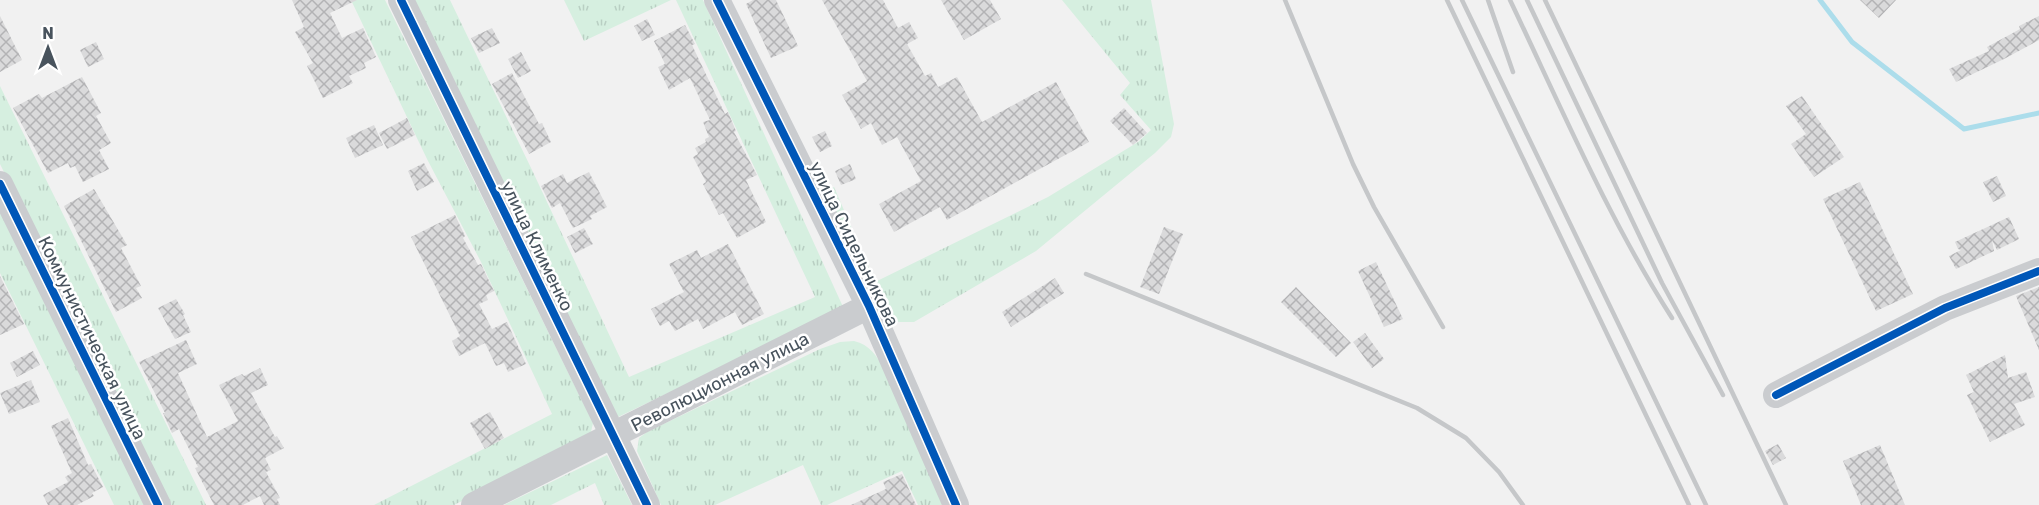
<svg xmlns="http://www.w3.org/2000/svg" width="2039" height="505" font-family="Rubik,sans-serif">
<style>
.grass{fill:url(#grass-tufts)}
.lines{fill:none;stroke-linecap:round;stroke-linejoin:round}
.stream{stroke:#acddeb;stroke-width:5}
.building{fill:url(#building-cross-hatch)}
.minor{stroke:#cacccf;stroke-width:26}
.rail{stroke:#c5c7c9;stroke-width:4.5}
.cycleway-casing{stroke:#fff;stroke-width:11}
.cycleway{stroke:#0057b8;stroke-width:8}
.labels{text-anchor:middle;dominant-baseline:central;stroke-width:5;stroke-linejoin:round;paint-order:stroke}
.street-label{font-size:18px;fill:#48535d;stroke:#fff}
</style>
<defs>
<pattern id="grass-tufts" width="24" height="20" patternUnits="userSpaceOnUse" patternTransform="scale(1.5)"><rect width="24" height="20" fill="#d6efe0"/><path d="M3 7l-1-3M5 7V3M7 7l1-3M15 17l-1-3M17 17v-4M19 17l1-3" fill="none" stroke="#b9cfc3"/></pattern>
<pattern id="building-cross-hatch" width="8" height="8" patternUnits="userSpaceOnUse" patternTransform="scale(1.5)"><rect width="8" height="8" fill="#dadadb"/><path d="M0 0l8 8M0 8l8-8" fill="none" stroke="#b3b3b5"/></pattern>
</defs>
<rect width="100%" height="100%" fill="#f1f1f1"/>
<!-- grass -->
<path class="grass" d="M351,0H385L593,423L591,432L585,439L454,505H374L552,414L481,262L427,159Z
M408,0H450L532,170L629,377L815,297L676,0H703L844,309L618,417Z
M564,0H671L584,41Z
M1062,0H1151L1174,124L1171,137L1155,153L1036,251L914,322H899L888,317L873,300L821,194L834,187L875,282L1048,197L1138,142L1151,130L1120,95L1130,83Z
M0,86L206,505H169L0,164Z
M0,203L147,505H114L0,273Z
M854,341C870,345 876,355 884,369L944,505H918L902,471L827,505H821L803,465L715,505H661L637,451L639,438L647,432L820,349L840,342Z
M607,455L632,505H604L595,483L551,505H504Z"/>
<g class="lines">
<!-- stream -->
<path class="stream" d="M1820,0L1852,42L1964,129L2039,113"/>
</g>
<!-- building -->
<path class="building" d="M292,0H357L330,13L342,38L363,28L376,57L364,63L366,68L349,76L353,83L323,98L307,66L313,63L295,32L304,27Z
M753,0H776L798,46L771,58L746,4Z
M822,0H883L898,28L909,22L918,38L907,44L925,76L931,73L938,87L957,77L982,122L1056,82L1089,142L947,220L940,207L894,232L879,204L921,181L897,137L882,145L871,123L861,129L842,95L867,81Z
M941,0H990L1001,19L964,40Z
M1860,0H1896L1879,18Z
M0,16L22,60L0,72Z
M2039,16V40L2004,59L1956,82L1949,69L1989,51L1987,47L2011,34L2020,29L2019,26Z
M647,19L655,35L642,41L634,26Z
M685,25L695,44L692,45L725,114L728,112L736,131L734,132L757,175L746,180L766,222L737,238L723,213L719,215L703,184L706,182L693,157L698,154L695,148L706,142L705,139L709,137L703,122L710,120L690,78L669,90L658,67L665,64L654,41Z
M492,28L500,43L479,53L471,38Z
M96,42L104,59L88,67L80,50Z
M521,52L531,71L518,78L508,59Z
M512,73L539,124L542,123L551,142L529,154L492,84Z
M82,77L101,113L96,116L111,143L99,150L109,169L83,182L75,166L70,168L68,163L48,173L13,108L39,94L42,98Z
M1802,96L1844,157L1814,177L1791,144L1806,134L1786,106Z
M1124,108L1147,133L1133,145L1110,121Z
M407,118L415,135L387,149L379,133Z
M374,125L383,145L355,158L346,138Z
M825,131L832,146L820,152L812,137Z
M424,163L434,182L417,191L408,171Z
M850,164L856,179L841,185L835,171Z
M589,172L607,207L590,216L592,219L573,228L560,203L552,208L541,186L563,174L567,183Z
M1997,176L2006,196L1993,202L1983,182Z
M1860,182L1913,294L1876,311L1823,199Z
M94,189L127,245L121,248L141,286L136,288L142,298L116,312L64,206Z
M455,215L465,236L463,238L478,265L481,264L494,291L486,295L488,300L479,304L492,329L507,322L526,364L508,372L504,363L496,366L485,343L459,356L452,341L460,336L411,237Z
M2009,217L2019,239L1997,250L1992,240L1994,251L1956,269L1949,256L1961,250L1958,249L1955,242Z
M1164,227L1183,234L1159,294L1140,287Z
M584,228L593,244L575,253L567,237Z
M728,244L764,314L742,325L735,312L703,329L698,319L675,331L669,321L660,326L651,309L684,292L669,264L697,250L701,258Z
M1376,262L1403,319L1384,327L1358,271Z
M0,276L24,324L0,335Z
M1055,278L1064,293L1011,327L1002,312Z
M1296,287L1351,343L1336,357L1281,302Z
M2039,287V350L2016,296Z
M176,299L185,314L183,315L191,332L175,339L158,308Z
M1365,333L1384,359L1372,368L1353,342Z
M186,340L197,364L178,373L207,437L238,421L219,385L242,374L244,376L260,368L268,385L251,393L275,437L277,436L284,448L265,458L271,470L266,472L280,498L277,499L280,505H264L260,496L243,505H214L195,468L198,467L179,429L172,433L163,413H165L139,362Z
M33,351L40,365L17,377L10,363Z
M2005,355L2008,378L2026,372L2035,397L2014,404L2025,425L1990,442L1967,395L1974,392L1966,375Z
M31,380L40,402L9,414L0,393Z
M490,412L504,438L485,449L470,423Z
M68,418L88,465L91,464L103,487L92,493L94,496L77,505H48L43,495L68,482L65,477L72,473L51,426Z
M1778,444L1786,458L1773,465L1765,451Z
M1880,445L1905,505H1861L1843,461Z
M902,474L916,505H851L886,489L883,482Z"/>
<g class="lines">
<!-- minor -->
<path class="minor" d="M401,0L647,505
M717,0L869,306L956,505
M0,184L158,505
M1776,395L1945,308L2039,271
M474,505L869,306"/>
<!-- rail -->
<path class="rail" d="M1285,0L1353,164L1374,207L1443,327
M1447,0L1689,505
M1462,0L1706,505
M1488,0L1513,72
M1510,0C1561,107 1608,218 1672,318
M1527,0L1662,283L1723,395
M1545,0L1786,505
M1086,274L1417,408L1466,438L1499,472L1523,505"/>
<defs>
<path id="cycleway" d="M401,0L647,505
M717,0L869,306L956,505
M0,184L158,505
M1776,395L1945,308L2039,271"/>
</defs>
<!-- cycleway casing -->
<use href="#cycleway" class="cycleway-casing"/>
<!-- cycleway -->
<use href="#cycleway" class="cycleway"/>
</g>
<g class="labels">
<!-- street labels -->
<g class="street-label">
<text transform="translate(854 244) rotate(64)">улица Сидельникова</text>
<text transform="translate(537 246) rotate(64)">улица Клименко</text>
<text transform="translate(92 338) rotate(64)">Коммунистическая улица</text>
<text transform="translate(720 382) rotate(-27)">Революционная улица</text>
</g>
</g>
<!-- north arrow -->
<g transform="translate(48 48)" stroke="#ffffff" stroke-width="4.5" paint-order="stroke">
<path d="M0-4.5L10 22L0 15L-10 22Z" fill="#48535d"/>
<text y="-9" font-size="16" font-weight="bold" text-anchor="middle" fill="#48535d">N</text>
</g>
</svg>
